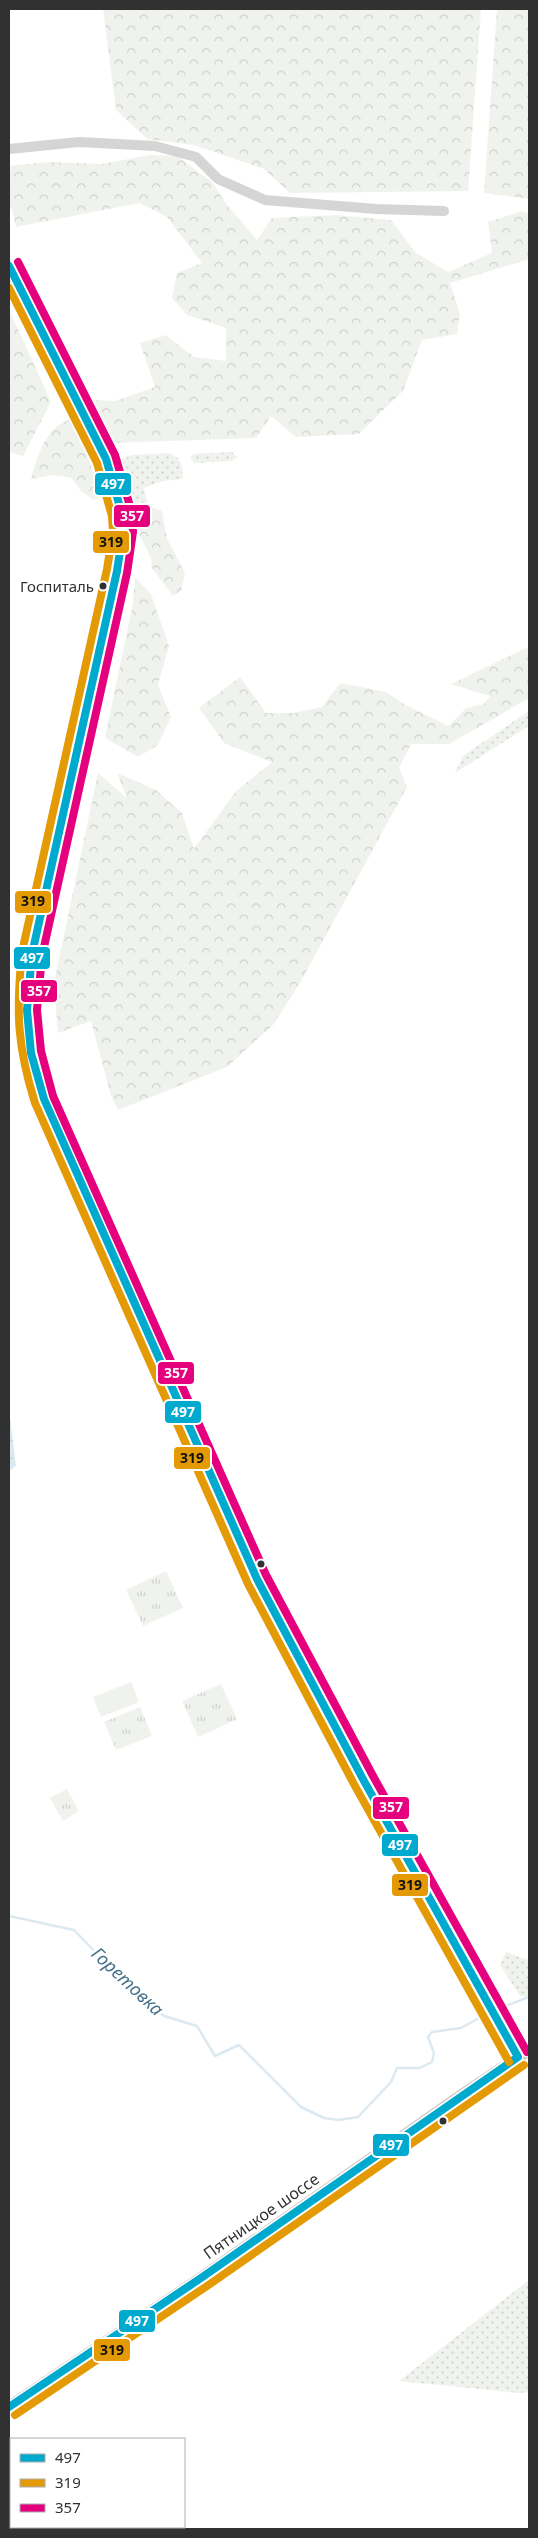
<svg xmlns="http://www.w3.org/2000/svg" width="538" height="2538" font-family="'Noto Sans',sans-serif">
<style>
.grass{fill:url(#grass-dots)}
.forest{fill:url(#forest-crowns)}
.park{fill:url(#park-tufts)}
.pitch{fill:#f0f3ed}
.water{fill:url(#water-ripples)}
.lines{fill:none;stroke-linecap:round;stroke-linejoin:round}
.stream{stroke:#dde9f0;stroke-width:2.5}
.minor{stroke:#d5d5d5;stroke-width:10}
.major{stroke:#c9c9c9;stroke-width:12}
.bus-1-casing{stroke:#fff;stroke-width:11}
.bus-2-casing{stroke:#fff;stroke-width:11}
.bus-3-casing{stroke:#fff;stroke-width:11}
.bus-1{stroke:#00a9ce;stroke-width:8}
.bus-2{stroke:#e39a05;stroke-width:8}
.bus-3{stroke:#e5007d;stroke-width:8}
.bus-dot{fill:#313131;stroke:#fff;stroke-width:2}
.labels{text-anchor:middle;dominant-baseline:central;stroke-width:5;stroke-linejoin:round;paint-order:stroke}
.bus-label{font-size:15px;fill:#313131;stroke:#fff;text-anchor:end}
.street-label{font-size:16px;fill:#313131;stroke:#fff}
.water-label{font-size:18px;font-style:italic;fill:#47718a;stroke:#fff}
.line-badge{stroke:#fff;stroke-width:2}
.badge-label{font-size:14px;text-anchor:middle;font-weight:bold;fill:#fff}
.pale-badge-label{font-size:14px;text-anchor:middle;font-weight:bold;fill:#111}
</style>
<defs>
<pattern id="grass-dots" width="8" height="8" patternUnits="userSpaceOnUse" patternTransform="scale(1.25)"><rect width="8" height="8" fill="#f0f3ed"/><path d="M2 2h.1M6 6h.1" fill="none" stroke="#ced1cc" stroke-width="1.8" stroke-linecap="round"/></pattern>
<pattern id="forest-crowns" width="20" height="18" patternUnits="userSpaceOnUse" patternTransform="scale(1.25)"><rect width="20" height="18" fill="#f0f3ed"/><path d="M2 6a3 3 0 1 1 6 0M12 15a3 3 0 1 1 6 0" fill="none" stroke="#ced1cc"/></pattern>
<pattern id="park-tufts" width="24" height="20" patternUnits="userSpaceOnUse" patternTransform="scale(1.25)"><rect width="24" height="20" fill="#f0f3ed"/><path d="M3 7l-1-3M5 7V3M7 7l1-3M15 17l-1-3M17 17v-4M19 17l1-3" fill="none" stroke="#ced1cc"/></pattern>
<pattern id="water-ripples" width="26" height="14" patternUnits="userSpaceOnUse" patternTransform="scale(1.25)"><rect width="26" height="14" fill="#dde9f0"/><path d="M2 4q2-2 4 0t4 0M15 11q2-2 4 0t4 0" fill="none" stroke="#bec8ce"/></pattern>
</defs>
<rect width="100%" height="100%" fill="#fff"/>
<!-- grass -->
<path class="grass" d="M232,452L237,457L232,461L194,463L190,457L194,454Z
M169,453C183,458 182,466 183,479L163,481L144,488L148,505L138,501L137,529L140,536L132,530L128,504L120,476L121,460L131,455Z
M529,711V726L455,773L463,756Z
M506,1952L529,1960V1997L520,1996L500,1965Z
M529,2280V2392L519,2393L399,2381Z"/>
<!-- forest -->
<path class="forest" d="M103,9H481L468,191L290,193L264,169L194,145L147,139L116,110Z
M497,9H529V199L484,193Z
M151,155L177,156L212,182L227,205L257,240L272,218L336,215L391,220L416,253L448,272L492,253L488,222L522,211L529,213V259L450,283L460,314L457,334L422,340L403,391L359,434L296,437L271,416L256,438L110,443L91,400L115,401L155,387L140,343L166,335L194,357L226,361V328L187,315L172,298L177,273L202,263L167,217L140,203L16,227L12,209L9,207V166L48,162L101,164Z
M9,309L51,402L23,456L9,452Z
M69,420L76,426L103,497L93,500L81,491L72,478L54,475L31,479C37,458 45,427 69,420Z
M138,501L162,511L167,539L185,573L181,591L173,596L152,568L151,558L140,536L135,508Z
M135,577L151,594L169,646L158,685L171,717L158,745L138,757L105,738L133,603Z
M526,648L529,649V698L449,744H411L399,768L407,787L301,981L274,1024L227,1067L118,1110L111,1096L91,1021L58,1033L54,983L98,773L127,798L117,773L156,790L182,813L194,849L236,791L272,762L224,743L199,708L240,677L266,713H294L322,707L340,683L386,692L407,706L449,726L466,708L484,704L490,696L451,684Z"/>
<!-- park -->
<path class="park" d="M166,1571L183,1608L143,1626L126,1590Z
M221,1684L237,1719L198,1737L182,1701Z
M140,1707L152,1736L116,1750L104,1722Z
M67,1789L79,1811L63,1821L50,1798Z"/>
<!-- pitch -->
<path class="pitch" d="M131,1682L139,1702L101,1717L93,1697Z"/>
<!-- water -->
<path class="water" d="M9,1409L16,1466L9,1471Z"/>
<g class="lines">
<!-- stream -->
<path class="stream" d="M9,1916L74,1930L135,1993L164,2016L197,2026L215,2056L239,2045L301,2107L324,2118L339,2120L358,2117L391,2082L397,2068H420L432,2062L434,2053L428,2037L432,2032L461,2028L488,2013
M495,2010L529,1997"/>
<!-- minor -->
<path class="minor" d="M9,149L79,142L155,146L196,157L218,179L265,200L376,209L444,211"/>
<!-- major -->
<path class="major" d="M9,266L106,459L122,514L123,532L117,571L32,954L27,1010L31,1053L44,1099L257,1579L364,1781L518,2057
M9,2407L201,2278L459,2097L529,2050"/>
<defs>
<path id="bus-1" d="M9,266L106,459L122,514L123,532L117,571L32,954L27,1010L31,1053L44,1099L257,1579L364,1781L518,2057
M9,2407L201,2278L518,2057"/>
<path id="bus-2" d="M9,288L97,463L112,516L113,532L107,569L22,952C16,1011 17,1046 35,1103L248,1584L355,1786L509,2062
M15,2415L207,2286L524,2065"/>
<path id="bus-3" d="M18,262L115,455L132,513L133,532L127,573L42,956L37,1010L41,1051L53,1096L266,1575L373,1776L527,2052"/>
</defs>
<!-- bus-1 casing -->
<use href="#bus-1" class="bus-1-casing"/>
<!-- bus-2 casing -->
<use href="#bus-2" class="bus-2-casing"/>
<!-- bus-3 casing -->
<use href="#bus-3" class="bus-3-casing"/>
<!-- bus-1 -->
<use href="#bus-1" class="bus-1"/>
<!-- bus-2 -->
<use href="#bus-2" class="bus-2"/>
<!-- bus-3 -->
<use href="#bus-3" class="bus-3"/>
</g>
<!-- markers -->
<g class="bus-dot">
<circle cx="103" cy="586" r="4.5"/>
<circle cx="261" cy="1564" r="4.5"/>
<circle cx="443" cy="2121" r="4.5"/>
</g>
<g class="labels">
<!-- bus labels -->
<g class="bus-label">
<text x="94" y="586">Госпиталь</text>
</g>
<!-- street labels -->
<g class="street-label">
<text transform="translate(261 2216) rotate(-35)">Пятницкое шоссе</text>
</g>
<!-- water labels -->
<g class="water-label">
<text transform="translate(128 1981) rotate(43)">Горетовка</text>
</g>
</g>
<g class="line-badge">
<rect x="94" y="472" width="38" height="24" rx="5" fill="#00a9ce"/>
<rect x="113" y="504" width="38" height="24" rx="5" fill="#e5007d"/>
<rect x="92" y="530" width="38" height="24" rx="5" fill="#e39a05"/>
<rect x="14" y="890" width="38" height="24" rx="5" fill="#e39a05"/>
<rect x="13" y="946" width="38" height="24" rx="5" fill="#00a9ce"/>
<rect x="20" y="979" width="38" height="24" rx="5" fill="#e5007d"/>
<rect x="157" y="1361" width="38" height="24" rx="5" fill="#e5007d"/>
<rect x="164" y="1400" width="38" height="24" rx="5" fill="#00a9ce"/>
<rect x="173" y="1446" width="38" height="24" rx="5" fill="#e39a05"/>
<rect x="372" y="1796" width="38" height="24" rx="5" fill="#e5007d"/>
<rect x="381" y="1833" width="38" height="24" rx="5" fill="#00a9ce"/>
<rect x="391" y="1873" width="38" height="24" rx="5" fill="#e39a05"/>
<rect x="372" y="2133" width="38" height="24" rx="5" fill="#00a9ce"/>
<rect x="118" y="2309" width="38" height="24" rx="5" fill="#00a9ce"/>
<rect x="93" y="2338" width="38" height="24" rx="5" fill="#e39a05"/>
</g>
<g class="badge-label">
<text x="113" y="489">497</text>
<text x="132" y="521">357</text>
<text x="32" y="963">497</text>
<text x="39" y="996">357</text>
<text x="176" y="1378">357</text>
<text x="183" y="1417">497</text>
<text x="391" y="1812">357</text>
<text x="400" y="1850">497</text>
<text x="391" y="2150">497</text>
<text x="137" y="2326">497</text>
</g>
<g class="pale-badge-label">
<text x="111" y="547">319</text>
<text x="33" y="906">319</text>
<text x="192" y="1463">319</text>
<text x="410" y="1890">319</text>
<text x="112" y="2355">319</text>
</g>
<!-- border -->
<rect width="538" height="2538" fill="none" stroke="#313131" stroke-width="20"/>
<!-- legend -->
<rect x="10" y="2438" width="175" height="90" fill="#ffffff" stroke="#adadad"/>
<rect x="20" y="2454" width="25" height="8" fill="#00a9ce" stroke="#adadad"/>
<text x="55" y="2463" font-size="15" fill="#313131">497</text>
<rect x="20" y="2479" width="25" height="8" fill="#e39a05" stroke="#adadad"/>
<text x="55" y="2488" font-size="15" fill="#313131">319</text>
<rect x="20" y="2504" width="25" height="8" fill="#e5007d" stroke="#adadad"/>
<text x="55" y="2513" font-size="15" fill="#313131">357</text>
</svg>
